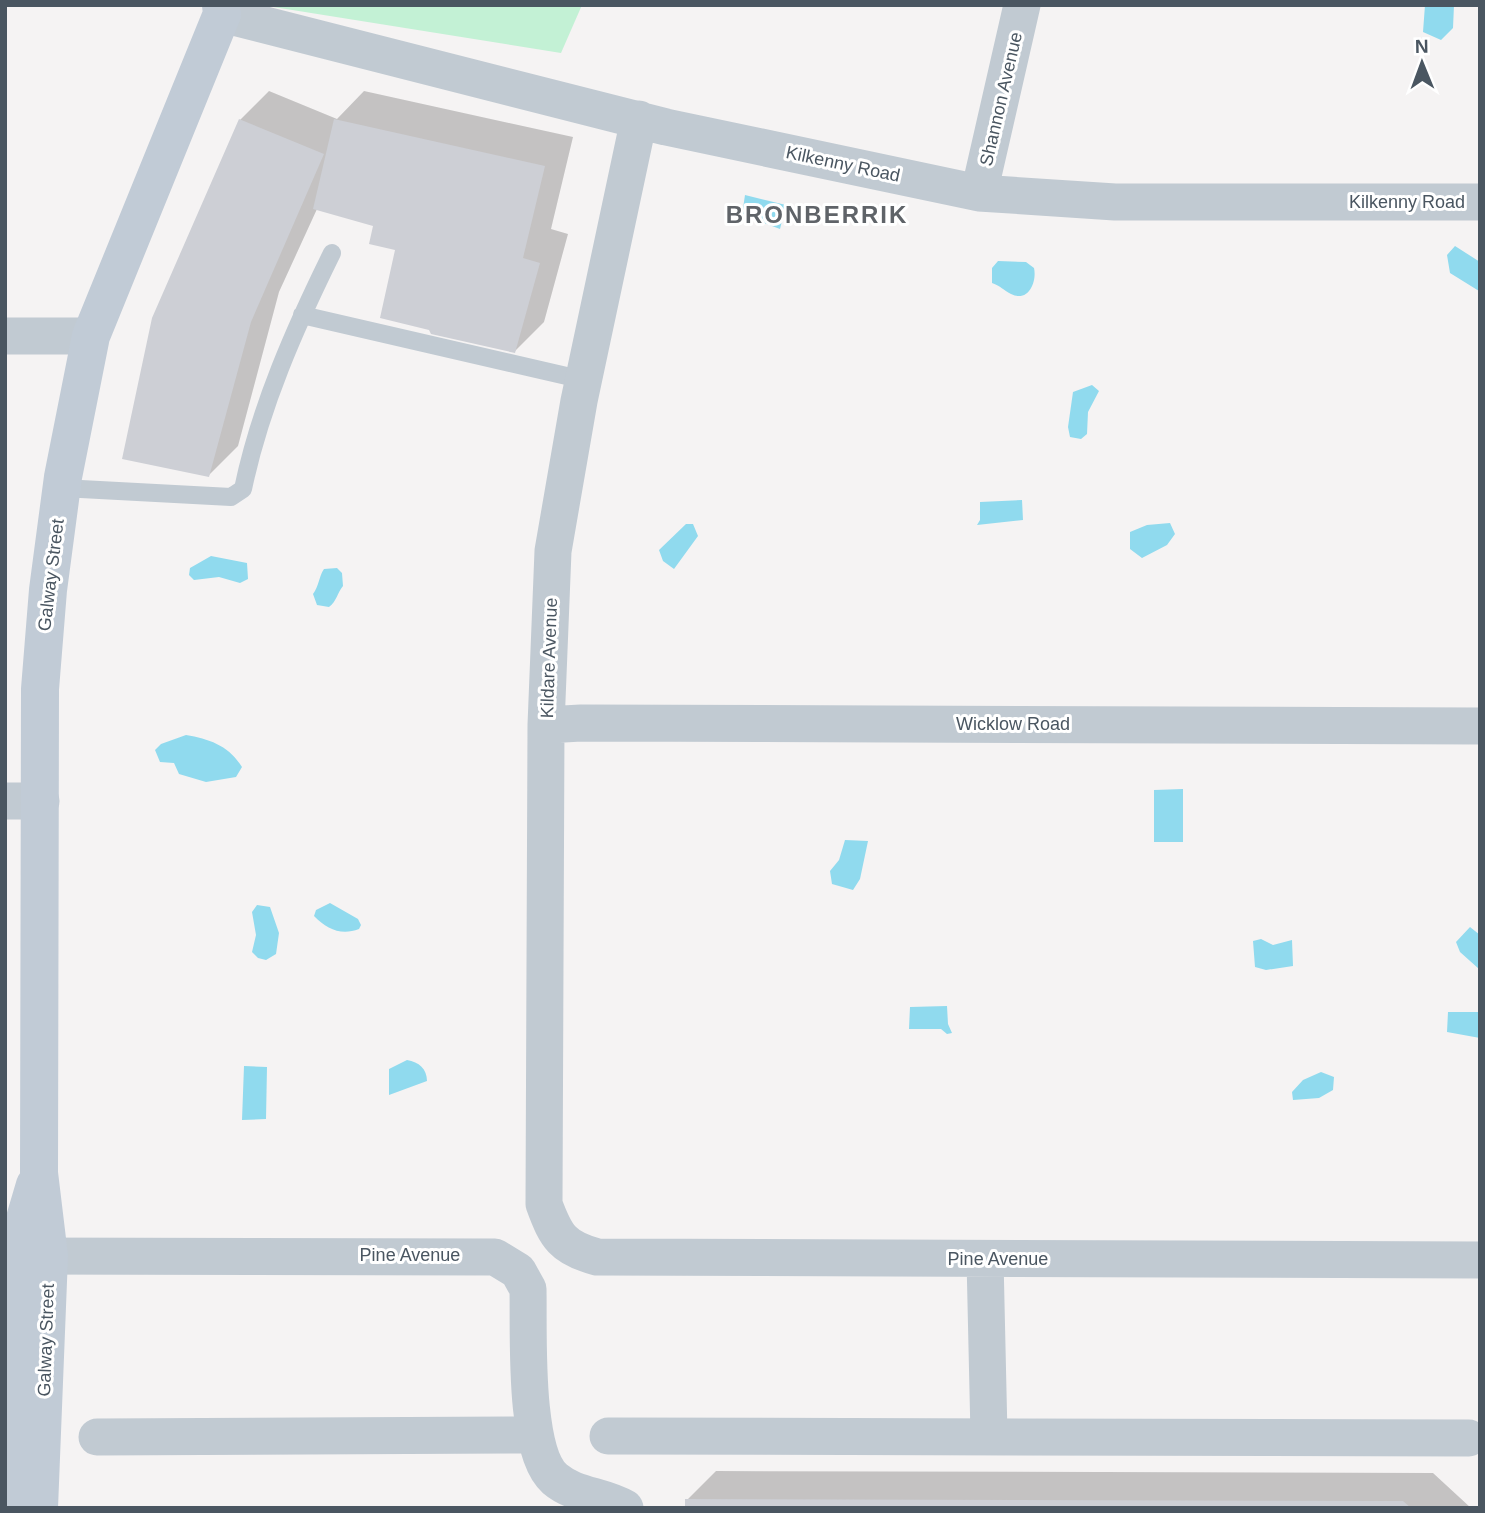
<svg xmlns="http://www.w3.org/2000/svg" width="1485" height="1513" font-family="Helvetica,sans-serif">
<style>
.green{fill:#c3f1d5}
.water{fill:#90daee}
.shadow{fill:#0003}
.building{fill:#cdcfd5}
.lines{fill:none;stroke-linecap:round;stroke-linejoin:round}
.lane{stroke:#c1cad2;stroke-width:18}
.street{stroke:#c1cad2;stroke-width:37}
.secondary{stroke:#c1cbd6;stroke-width:38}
.labels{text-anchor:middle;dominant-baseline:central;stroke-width:6;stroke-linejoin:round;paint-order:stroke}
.street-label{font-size:18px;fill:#4a5661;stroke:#fff}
.district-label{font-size:24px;font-weight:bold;letter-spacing:2px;fill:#5f6368;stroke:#fff}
</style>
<rect width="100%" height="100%" fill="#f5f3f3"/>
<!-- green -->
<path class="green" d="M261,5H582L561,53Z"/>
<!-- water -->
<path class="water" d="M1425,5H1454L1453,28L1441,40L1423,32Z
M745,195L786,205L780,229L742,215Z
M1455,246L1480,262L1479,291L1450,273L1447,255Z
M998,261L1026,262L1034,268C1037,281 1029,303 1011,294C1003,290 1001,286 992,283V268Z
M1092,385L1099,391L1088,412L1087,434L1081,439L1070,437L1068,427L1073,392Z
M1022,500L1023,520L977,525L980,520V502Z
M1170,523L1175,534L1167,545L1142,558L1130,549V532L1147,525Z
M686,524H693L698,536L674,569L663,561L659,550Z
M211,556L247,563L248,579L240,583L219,577L194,580L189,575L190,568Z
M337,568L342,573L343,586C337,593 337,601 329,607L317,605L313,594C319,586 319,576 324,569Z
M186,735C210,739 229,746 242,767L236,777L206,782L179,774L174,763L160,762L155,750L161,744Z
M1183,789V842H1154V790Z
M845,840L868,841L860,879L853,890L832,884L830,871L839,860Z
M330,903L358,919L361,925L359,929C341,936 327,929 314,916L316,910Z
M257,905L270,907L279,933L276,954L266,960L258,958L252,952L256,935L252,912Z
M1470,927L1480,935L1479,969L1460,952L1456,942Z
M1261,939L1273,945L1292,940L1293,966L1266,970L1255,967L1253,941Z
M947,1006L948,1024L952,1033L947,1034L941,1029H909L910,1007Z
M1448,1012H1480V1038L1447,1032Z
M407,1060C419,1062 427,1069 427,1081L389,1095V1069Z
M244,1066L267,1067L266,1119L242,1120Z
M1321,1072L1334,1077L1333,1090L1319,1098L1293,1100L1292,1092L1303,1080Z"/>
<!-- shadow -->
<path class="shadow" d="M269,91L337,119L364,91L573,137L551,229L568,234L544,322L515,351L397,249L375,225L317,209L279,292L238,446L209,475L240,120Z
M716,1471L1433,1473L1471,1508H687V1500Z"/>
<!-- building -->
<path class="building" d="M239,119L324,154L251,322L209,477L122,459L152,318Z
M334,119L545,166L523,258L540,263L515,353L431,334L429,330L380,318L395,250L369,244L373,226L313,209Z
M685,1499L1403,1501L1411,1508H685Z"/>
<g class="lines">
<!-- lane -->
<path class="lane" d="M302,315L584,380
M62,488L231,497L243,489C260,407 295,328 332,253"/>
<!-- street -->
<path class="street" d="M222,14L666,127L979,193L1115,202H1480
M639,119L579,401L553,551L546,725L544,1204C556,1237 563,1248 597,1257L1480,1260
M979,193L1022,5
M5,336H91
M546,725L581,723L1480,726
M5,801H41
M17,1256L495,1257L518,1271L528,1289C529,1332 523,1452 555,1479C575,1496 603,1495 625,1508
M985,1259L989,1435
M608,1436L1469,1438
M97,1437L534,1435"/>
<!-- secondary -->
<path class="secondary" d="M7,1508L14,1256L35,1185
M39,1508L49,1256L39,1173L40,689L48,590L63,477L91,336L222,14L221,5"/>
</g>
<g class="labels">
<!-- street labels -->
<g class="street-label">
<text transform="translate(1001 99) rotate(-77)">Shannon Avenue</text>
<text transform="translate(843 164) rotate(12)">Kilkenny Road</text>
<text x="1407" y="202">Kilkenny Road</text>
<text transform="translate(51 575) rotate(-83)">Galway Street</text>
<text transform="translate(549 658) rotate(-88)">Kildare Avenue</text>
<text x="1013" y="724">Wicklow Road</text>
<text x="410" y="1255">Pine Avenue</text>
<text x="998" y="1259">Pine Avenue</text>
<text transform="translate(46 1340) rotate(-88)">Galway Street</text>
</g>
<!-- district labels -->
<g class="district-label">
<text x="817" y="214">BRONBERRIK</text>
</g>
</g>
<!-- border -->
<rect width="1485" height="1513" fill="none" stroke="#4a5661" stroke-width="14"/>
<!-- north arrow -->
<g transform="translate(1422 63) rotate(359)" stroke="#ffffff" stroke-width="5" paint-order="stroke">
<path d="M0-5L12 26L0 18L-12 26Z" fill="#4a5661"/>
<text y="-10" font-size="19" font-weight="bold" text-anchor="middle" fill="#4a5661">N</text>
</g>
</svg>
